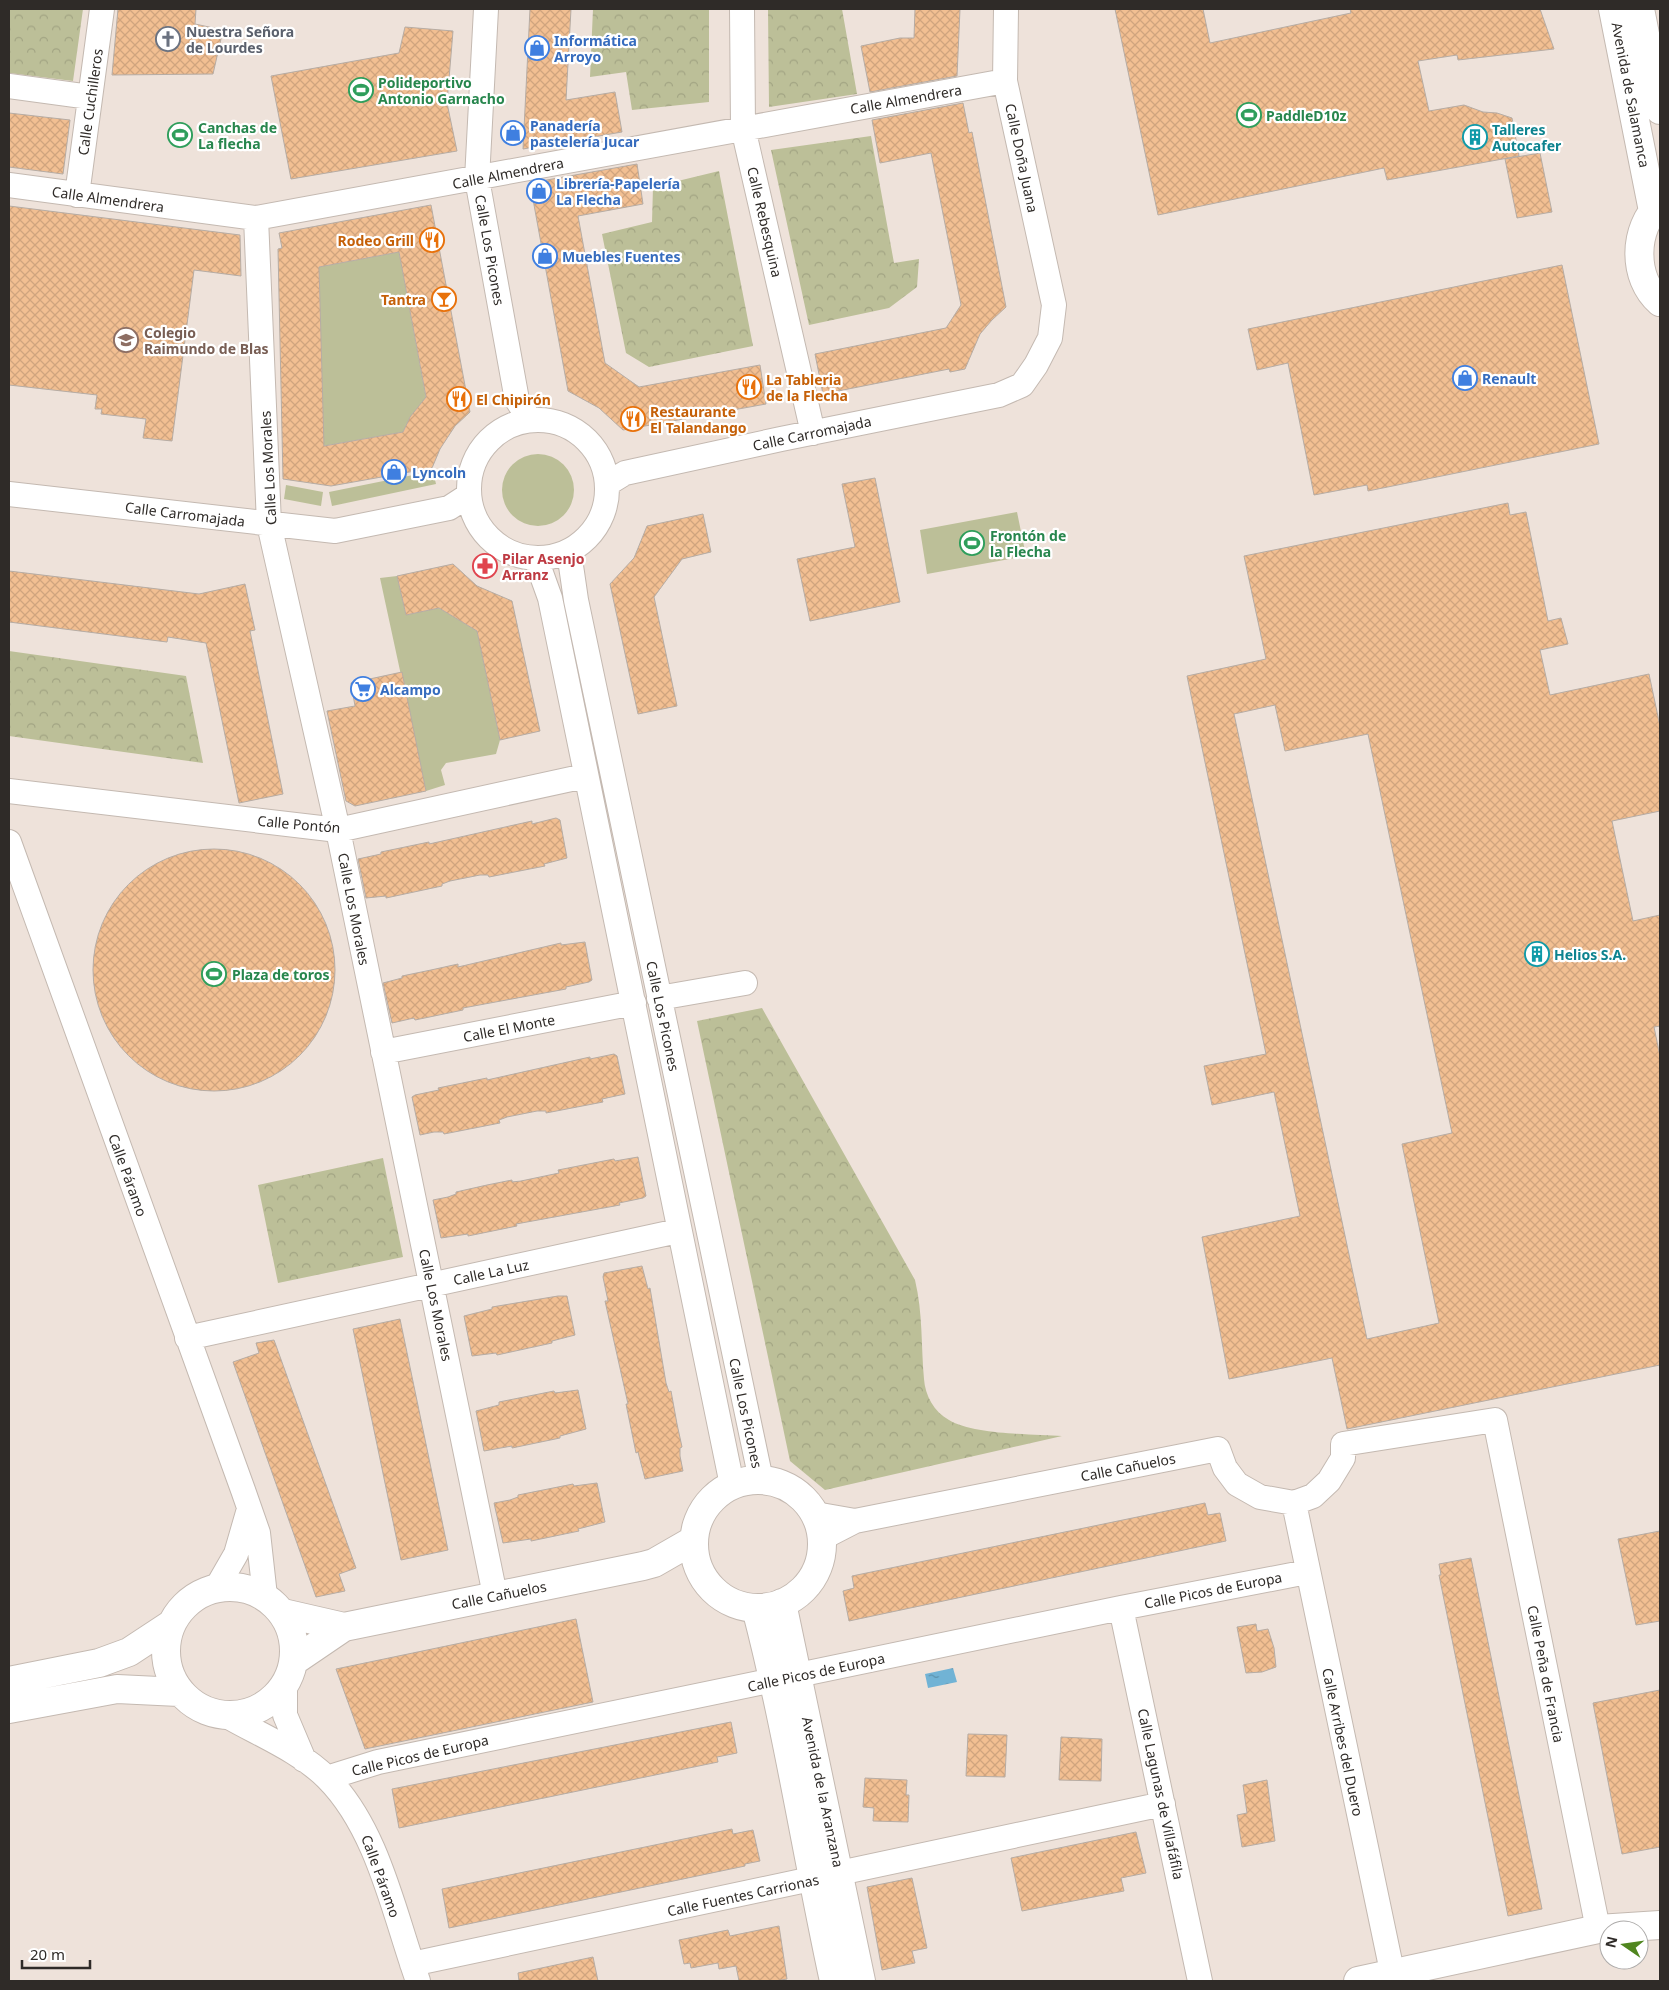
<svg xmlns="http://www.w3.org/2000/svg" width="1669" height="1990" font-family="'Noto Sans',sans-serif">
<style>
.grass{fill:#bcbf98}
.park{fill:url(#park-crowns)}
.water{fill:url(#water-ripples)}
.building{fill:url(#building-cross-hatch);stroke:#b6aca4;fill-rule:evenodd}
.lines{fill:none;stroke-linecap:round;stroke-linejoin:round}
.street-casing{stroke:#c4b9b1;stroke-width:26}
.secondary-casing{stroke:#c4b9b1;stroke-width:30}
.highway-casing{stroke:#c4b9b1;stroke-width:30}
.street{stroke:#fff;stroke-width:24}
.secondary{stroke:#fff;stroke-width:28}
.highway{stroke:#fff;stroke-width:28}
.labels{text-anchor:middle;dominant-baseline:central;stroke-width:4.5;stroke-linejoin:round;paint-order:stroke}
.worship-label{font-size:14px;font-weight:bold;fill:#5b616d;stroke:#fff;text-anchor:start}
.shop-label{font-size:14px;font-weight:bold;fill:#366cbe;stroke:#fff;text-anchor:start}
.leisure-label{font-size:14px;font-weight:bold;fill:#27864d;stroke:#fff;text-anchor:start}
.street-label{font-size:14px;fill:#2f2b28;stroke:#fff}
.culture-label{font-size:14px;font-weight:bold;fill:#0d838f;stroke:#fff;text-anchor:start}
.food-label{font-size:14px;font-weight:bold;fill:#c56008;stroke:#fff;text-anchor:start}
.education-label{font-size:14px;font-weight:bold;fill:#785e54;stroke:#fff;text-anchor:start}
.health-label{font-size:14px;font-weight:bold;fill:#be3a42;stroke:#fff;text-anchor:start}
</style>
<defs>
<pattern id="park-crowns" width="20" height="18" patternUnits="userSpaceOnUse" patternTransform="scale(1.25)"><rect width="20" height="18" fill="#bcbf98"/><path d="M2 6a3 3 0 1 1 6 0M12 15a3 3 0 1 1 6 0" fill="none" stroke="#a2a483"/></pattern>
<pattern id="water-ripples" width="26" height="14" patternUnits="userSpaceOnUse" patternTransform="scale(1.25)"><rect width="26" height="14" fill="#71b3d5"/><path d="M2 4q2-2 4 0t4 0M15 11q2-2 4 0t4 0" fill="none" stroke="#5d92ad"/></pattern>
<pattern id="building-cross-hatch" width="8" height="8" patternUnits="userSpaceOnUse" patternTransform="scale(1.25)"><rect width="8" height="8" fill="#f2bf92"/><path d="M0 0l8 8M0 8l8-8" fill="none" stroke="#d0a47e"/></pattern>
</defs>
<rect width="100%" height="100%" fill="#eee2da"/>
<!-- grass -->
<path class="grass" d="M399,252L426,398L410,417L403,432L323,446L319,267Z
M502 490a36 36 0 1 1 72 0a36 36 0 1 1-72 0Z
M433,471L436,484L332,506L329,492Z
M286,485L323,492L321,506L284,499Z
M1017,512L1026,556L927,574L920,530Z
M397,576L406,615L439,608L477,631L500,740L496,754L446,763L441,770L445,785L426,791L380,578Z"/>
<!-- park -->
<path class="park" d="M9,9H83L73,81L9,73Z
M593,9H709V102L632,110L626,72L590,77Z
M768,9H842L857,94L769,107Z
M871,136L894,263L919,259L917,287L889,308L809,325L771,150Z
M719,171L753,346L649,367L626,353L602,234L652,222L653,187Z
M9,651L186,676L203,763L9,736Z
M762,1008L915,1280C923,1313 921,1346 924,1379C925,1395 934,1412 949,1420C974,1435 1032,1434 1062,1436L825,1490L790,1461L697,1021Z
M383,1158L403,1257L278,1283L258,1185Z"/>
<!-- water -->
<path class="water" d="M953,1668L957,1682L928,1688L925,1674Z"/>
<!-- building -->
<path class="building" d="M118,9H196L195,24L223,30L213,74L112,75Z
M530,9H571L566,100L615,92L622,132L523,149Z
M915,9H960L957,76L870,92L861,46L900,38H914Z
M1115,9H1203L1210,43L1351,13L1350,9H1540L1554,49L1458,60L1457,55L1418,61L1429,111L1464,105L1483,112L1497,113L1512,118L1519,156L1387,180L1384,168L1158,215Z
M405,27L453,31L447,103L457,151L291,179L271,76L399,53Z
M963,103L969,133L972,132L1006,307L992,320L980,334L965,369L950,372L949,369L823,394L815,354L946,328L961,305L931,153L880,163L872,120Z
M9,113L70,120L63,174L9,167Z
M1540,153L1552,212L1517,218L1505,159Z
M637,164L643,204L578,216L605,363L639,387L760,365L766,404L623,430L599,408L568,391L530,183Z
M431,205L470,412L455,426L440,449L432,468L331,486L283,479L278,249L282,248L279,233ZM399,252L426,397L410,417L403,432L324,446L319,267Z
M9,206L240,235L241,276L194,270L172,441L143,438L146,419L101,414L102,409H95L97,395L9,385Z
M1562,265L1599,444L1368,491L1367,485L1314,495L1288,363L1257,370L1248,329Z
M875,478L900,602L810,621L797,559L855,547L842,484Z
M1508,503L1510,515L1526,512L1548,621L1561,618L1568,644L1540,650L1550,695L1649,674L1660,726V811L1612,821L1633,921L1660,915V1026L1654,1027L1660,1056V1365L1347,1429L1332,1358L1229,1379L1202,1237L1300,1216L1274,1092L1212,1105L1204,1066L1266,1054L1187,676L1266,659L1244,556ZM1275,705L1285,751L1368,734L1452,1133L1402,1144L1439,1323L1367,1339L1234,714Z
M703,514L711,552L682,559L654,597L677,706L638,714L610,584L634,558L647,526Z
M453,564L477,586L512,601L540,731L500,740L477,631L439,608L406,615L397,576Z
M9,571L199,594L245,584L255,630L250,631L283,794L239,803L206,643L168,637L167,642L9,622Z
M402,672L426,791L355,806L346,801L327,711L355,706L351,683Z
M556,818L560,820L567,858L544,864L545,866L489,877L488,875H480L450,881L442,884V886L386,898V896L366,898L358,859L381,854V852L429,842V844L532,821V824Z
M93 970a121 121 0 1 1 242 0a121 121 0 1 1-242 0Z
M585,942L592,980L589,982L566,987V989L463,1008V1010L415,1020L414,1018L392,1023L383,983L402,978V976L431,970L458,964V967L561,943V945Z
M614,1054L617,1056L625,1094L602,1099L603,1102L546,1113V1111H537L507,1117L499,1120L500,1123L444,1134L443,1132H434L420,1135L412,1097L415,1095L439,1090L438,1088L487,1078V1080L590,1057V1059Z
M638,1157L646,1196L643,1198L619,1203L620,1205L516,1224L517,1226L468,1236V1234L441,1238L433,1200L448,1197L456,1194V1192L487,1185L512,1180V1182L521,1181L559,1173L558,1170L614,1159L615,1161Z
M642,1266L648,1289L650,1288L666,1383L669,1392L671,1391L677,1424L682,1447L680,1448V1456L683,1471L645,1479L638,1452L636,1453L626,1404H628L605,1301H608L603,1277L604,1273Z
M558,1296H567L575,1335L552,1341V1343L497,1355L496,1353L472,1356L464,1316L492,1309V1307Z
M400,1319L448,1550L401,1560L353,1329Z
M274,1340L356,1568L339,1574L345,1591L316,1597L233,1362L259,1353L256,1343Z
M578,1390L586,1429L560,1436V1438L512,1448V1446L484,1451L476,1411L499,1405V1402L554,1391L555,1393Z
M597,1483L605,1522L578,1529L579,1531L531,1541V1539L503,1543L494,1503L510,1500L518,1497V1495L573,1484L574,1486Z
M1205,1503L1208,1515L1220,1513L1226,1541L849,1621L843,1591L854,1588L852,1576Z
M1660,1531V1621L1636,1625L1618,1539Z
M1471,1558L1542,1909L1508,1916L1439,1575H1441L1439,1564Z
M576,1619L593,1702L365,1749L336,1669Z
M1256,1624L1257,1631L1268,1629L1274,1648L1276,1667L1262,1672L1246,1673L1237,1627Z
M1660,1690V1847L1622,1854L1593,1703Z
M731,1722L737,1753L717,1757L718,1762L399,1828L392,1789Z
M968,1734L1007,1735L1005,1777L966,1776Z
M1061,1737L1102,1739L1101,1781L1059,1780Z
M865,1778L907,1780L906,1795H909L908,1822L873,1821L874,1808L863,1807Z
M1267,1780L1275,1841L1242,1847L1237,1815L1247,1813L1243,1785Z
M732,1829L733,1834L753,1830L760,1861L745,1864V1866L449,1928L442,1889Z
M1136,1832L1146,1873L1121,1878L1124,1891L1022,1911L1011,1858Z
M912,1878L927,1948L912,1951L915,1963L882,1970L867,1887Z
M779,1926L787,1979L775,1981H739L736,1966L719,1969L718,1963L691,1968L690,1963L684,1964L679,1940L728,1930L730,1936Z
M593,1957L598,1981H519L518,1973Z"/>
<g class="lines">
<defs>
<path id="street" d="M486,9L477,179L517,400L530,420
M742,9L743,128L813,433
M9,86L90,97
M9,185L256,218L1005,81
M77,195L102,9
M256,218L269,524L338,830L495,1595
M469 489a69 69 0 1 1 138 0a69 69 0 1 1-138 0Z
M607,484L625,473L781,439L999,395L1022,385L1036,365L1050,338L1054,305L1005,81L1006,9
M9,494L335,531L449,508L469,495
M569,552L576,600L761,1480
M536,559L550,598L732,1485
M9,791L338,830L585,776
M9,842L243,1490L258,1533L265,1596
M659,998L745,983
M383,1052L634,1003
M187,1338L678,1231
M1294,1503L1394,1981
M815,1514L855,1521
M822,1538L855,1521L1218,1449L1225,1468L1237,1484L1260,1497L1294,1503L1313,1496L1329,1481L1343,1458V1444L1495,1420L1598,1929
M217,1587L236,1554L249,1509
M1121,1608L1200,1981
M285,1686V1715L304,1760
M227,1716C260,1735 300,1751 327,1778C378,1829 394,1914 418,1981
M327,1778L378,1762L1121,1608L1307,1572
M412,1964L1163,1804"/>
<path id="secondary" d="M694 1544a64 64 0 1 1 128 0a64 64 0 1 1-128 0Z
M166 1651a64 64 0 1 1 128 0a64 64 0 1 1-128 0Z
M782,1603L861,1981
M756,1608C788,1731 807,1857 834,1981
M283,1613L344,1627
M294,1661L344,1627L643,1566L654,1563L694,1540
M9,1681L99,1663L129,1652L170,1625
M9,1709L117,1689L179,1692
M1358,1981L1598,1929L1660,1925"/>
<path id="highway" d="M1613,9L1653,211
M1640,9L1660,110
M1660,204C1633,228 1632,278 1660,302"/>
</defs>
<!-- street casing -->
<use href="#street" class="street-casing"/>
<!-- secondary casing -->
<use href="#secondary" class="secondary-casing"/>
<!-- highway casing -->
<use href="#highway" class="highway-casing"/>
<!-- street -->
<use href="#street" class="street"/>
<!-- secondary -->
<use href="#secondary" class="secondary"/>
<!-- highway -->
<use href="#highway" class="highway"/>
</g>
<!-- icons -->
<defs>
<symbol id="church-ring" viewBox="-11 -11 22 22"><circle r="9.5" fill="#fff" stroke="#6b7280" stroke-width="1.5"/><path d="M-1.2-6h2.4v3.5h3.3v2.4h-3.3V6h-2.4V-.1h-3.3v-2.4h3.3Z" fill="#6b7280"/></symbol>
<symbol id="shop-ring" viewBox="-11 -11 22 22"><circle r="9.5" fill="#fff" stroke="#3f7fe0" stroke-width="1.5"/><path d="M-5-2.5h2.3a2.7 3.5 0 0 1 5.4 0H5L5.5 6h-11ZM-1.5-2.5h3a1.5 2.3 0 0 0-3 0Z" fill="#3f7fe0"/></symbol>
<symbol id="stadium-ring" viewBox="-11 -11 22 22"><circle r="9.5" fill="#fff" stroke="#2e9e5b" stroke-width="1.5"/><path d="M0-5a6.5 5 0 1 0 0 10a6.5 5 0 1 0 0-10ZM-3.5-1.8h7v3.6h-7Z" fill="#2e9e5b"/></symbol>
<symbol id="building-ring" viewBox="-11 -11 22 22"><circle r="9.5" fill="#fff" stroke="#0f9aa8" stroke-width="1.5"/><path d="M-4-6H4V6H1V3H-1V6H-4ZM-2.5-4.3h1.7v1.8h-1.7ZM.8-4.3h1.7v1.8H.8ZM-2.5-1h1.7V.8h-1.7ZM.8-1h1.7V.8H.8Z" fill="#0f9aa8"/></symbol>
<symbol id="restaurant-ring" viewBox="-11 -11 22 22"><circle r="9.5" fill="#fff" stroke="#e8710a" stroke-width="1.5"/><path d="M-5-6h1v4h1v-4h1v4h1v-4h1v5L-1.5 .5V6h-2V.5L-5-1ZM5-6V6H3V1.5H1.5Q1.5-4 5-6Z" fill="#e8710a"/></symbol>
<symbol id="bar-ring" viewBox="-11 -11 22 22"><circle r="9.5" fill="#fff" stroke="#e8710a" stroke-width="1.5"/><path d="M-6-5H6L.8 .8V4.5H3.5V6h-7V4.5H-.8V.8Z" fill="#e8710a"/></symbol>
<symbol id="school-ring" viewBox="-11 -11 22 22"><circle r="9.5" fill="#fff" stroke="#8d6e63" stroke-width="1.5"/><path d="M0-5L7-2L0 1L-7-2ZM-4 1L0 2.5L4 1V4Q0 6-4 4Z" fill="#8d6e63"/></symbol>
<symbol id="pharmacy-ring" viewBox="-11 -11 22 22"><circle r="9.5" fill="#fff" stroke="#e0444e" stroke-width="1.5"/><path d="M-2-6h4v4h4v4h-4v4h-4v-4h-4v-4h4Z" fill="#e0444e"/></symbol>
<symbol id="supermarket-ring" viewBox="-11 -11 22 22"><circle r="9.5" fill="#fff" stroke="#3f7fe0" stroke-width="1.5"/><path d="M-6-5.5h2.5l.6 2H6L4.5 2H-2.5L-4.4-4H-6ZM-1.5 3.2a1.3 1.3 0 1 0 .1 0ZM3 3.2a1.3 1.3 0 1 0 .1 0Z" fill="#3f7fe0"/></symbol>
</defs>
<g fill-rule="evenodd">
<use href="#church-ring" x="154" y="25" width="28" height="28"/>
<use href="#shop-ring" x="523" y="34" width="28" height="28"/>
<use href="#stadium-ring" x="347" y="76" width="28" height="28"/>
<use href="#stadium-ring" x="1235" y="101" width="28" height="28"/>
<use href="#shop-ring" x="499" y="119" width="28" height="28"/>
<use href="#stadium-ring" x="166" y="121" width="28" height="28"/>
<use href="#building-ring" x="1461" y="123" width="28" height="28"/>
<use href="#shop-ring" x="525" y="177" width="28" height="28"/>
<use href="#restaurant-ring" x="418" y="226" width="28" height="28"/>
<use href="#shop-ring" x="531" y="242" width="28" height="28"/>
<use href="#bar-ring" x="430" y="285" width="28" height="28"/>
<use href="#school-ring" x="112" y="326" width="28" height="28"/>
<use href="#shop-ring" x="1451" y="364" width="28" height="28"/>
<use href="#restaurant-ring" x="735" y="373" width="28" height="28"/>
<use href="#restaurant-ring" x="445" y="385" width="28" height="28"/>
<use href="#restaurant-ring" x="619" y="405" width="28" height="28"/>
<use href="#shop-ring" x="380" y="458" width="28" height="28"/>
<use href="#stadium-ring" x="958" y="529" width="28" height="28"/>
<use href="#pharmacy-ring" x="471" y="552" width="28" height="28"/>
<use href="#supermarket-ring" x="349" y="675" width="28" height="28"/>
<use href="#building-ring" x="1523" y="940" width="28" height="28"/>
<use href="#stadium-ring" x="200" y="960" width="28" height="28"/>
</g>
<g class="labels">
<!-- worship labels -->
<g class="worship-label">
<text x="186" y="31">Nuestra Señora<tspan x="186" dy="16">de Lourdes</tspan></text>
</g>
<!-- shop labels -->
<g class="shop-label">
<text x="554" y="40">Informática<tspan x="554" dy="16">Arroyo</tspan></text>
<text x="530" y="125">Panadería<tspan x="530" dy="16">pastelería Jucar</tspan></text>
<text x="556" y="183">Librería-Papelería<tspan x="556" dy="16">La Flecha</tspan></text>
<text x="562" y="256">Muebles Fuentes</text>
<text x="1482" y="378">Renault</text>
<text x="412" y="472">Lyncoln</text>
<text x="380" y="689">Alcampo</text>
</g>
<!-- leisure labels -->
<g class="leisure-label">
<text x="378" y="82">Polideportivo<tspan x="378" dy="16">Antonio Garnacho</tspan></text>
<text x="1266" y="115">PaddleD10z</text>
<text x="198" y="127">Canchas de<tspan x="198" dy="16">La flecha</tspan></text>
<text x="990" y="535">Frontón de<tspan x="990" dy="16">la Flecha</tspan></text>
<text x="232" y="974">Plaza de toros</text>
</g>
<!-- street labels -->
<g class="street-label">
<text transform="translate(1631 95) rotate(79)">Avenida de Salamanca</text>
<text transform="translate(906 99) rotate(-10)">Calle Almendrera</text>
<text transform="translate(90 102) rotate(-82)">Calle Cuchilleros</text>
<text transform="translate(1022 158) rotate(78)">Calle Doña Juana</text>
<text transform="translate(508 173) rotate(-11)">Calle Almendrera</text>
<text transform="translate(108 199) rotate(8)">Calle Almendrera</text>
<text transform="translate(765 222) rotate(77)">Calle Rebesquina</text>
<text transform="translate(490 250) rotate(80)">Calle Los Picones</text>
<text transform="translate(812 433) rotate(-12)">Calle Carromajada</text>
<text transform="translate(268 468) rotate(-93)">Calle Los Morales</text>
<text transform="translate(185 514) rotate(7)">Calle Carromajada</text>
<text transform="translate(299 824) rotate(5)">Calle Pontón</text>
<text transform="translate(354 909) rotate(79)">Calle Los Morales</text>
<text transform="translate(663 1016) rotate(78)">Calle Los Picones</text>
<text transform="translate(509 1028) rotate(-11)">Calle El Monte</text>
<text transform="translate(128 1175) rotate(70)">Calle Páramo</text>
<text transform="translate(491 1272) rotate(-12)">Calle La Luz</text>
<text transform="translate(436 1305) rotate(78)">Calle Los Morales</text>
<text transform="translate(746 1413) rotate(78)">Calle Los Picones</text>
<text transform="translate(1128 1467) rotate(-11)">Calle Cañuelos</text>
<text transform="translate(1213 1590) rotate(-11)">Calle Picos de Europa</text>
<text transform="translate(499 1595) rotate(-11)">Calle Cañuelos</text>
<text transform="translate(816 1672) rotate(-12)">Calle Picos de Europa</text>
<text transform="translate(1546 1674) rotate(79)">Calle Peña de Francia</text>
<text transform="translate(1343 1742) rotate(78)">Calle Arribes del Duero</text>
<text transform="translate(420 1755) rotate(-13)">Calle Picos de Europa</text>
<text transform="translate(823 1792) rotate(78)">Avenida de la Aranzana</text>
<text transform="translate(1161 1794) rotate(78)">Calle Lagunas de Villafáfila</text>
<text transform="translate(381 1876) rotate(70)">Calle Páramo</text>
<text transform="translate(743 1895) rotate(-12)">Calle Fuentes Carrionas</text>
</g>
<!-- culture labels -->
<g class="culture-label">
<text x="1492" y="129">Talleres<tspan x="1492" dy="16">Autocafer</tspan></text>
<text x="1554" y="954">Helios S.A.</text>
</g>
<!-- food labels -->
<g class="food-label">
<text x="414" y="240" text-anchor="end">Rodeo Grill</text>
<text x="426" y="299" text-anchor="end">Tantra</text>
<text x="766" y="379">La Tableria<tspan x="766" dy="16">de la Flecha</tspan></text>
<text x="476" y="399">El Chipirón</text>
<text x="650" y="411">Restaurante<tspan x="650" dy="16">El Talandango</tspan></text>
</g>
<!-- education labels -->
<g class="education-label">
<text x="144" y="332">Colegio<tspan x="144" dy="16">Raimundo de Blas</tspan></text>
</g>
<!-- health labels -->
<g class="health-label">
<text x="502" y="558">Pilar Asenjo<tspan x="502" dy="16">Arranz</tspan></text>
</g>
</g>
<!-- border -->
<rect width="1669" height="1990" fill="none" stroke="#2f2b28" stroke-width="20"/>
<!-- north arrow -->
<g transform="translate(1624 1945) rotate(283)"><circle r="24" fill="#ffffff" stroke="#acaaa9"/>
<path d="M0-4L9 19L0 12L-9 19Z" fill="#50861f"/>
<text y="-8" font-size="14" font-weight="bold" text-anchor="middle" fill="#2f2b28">N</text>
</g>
<!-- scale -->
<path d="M22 1960v8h68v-8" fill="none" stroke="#2f2b28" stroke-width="2.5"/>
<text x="30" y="1960" font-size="15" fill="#2f2b28" stroke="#ffffff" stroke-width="4" paint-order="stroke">20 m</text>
</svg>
